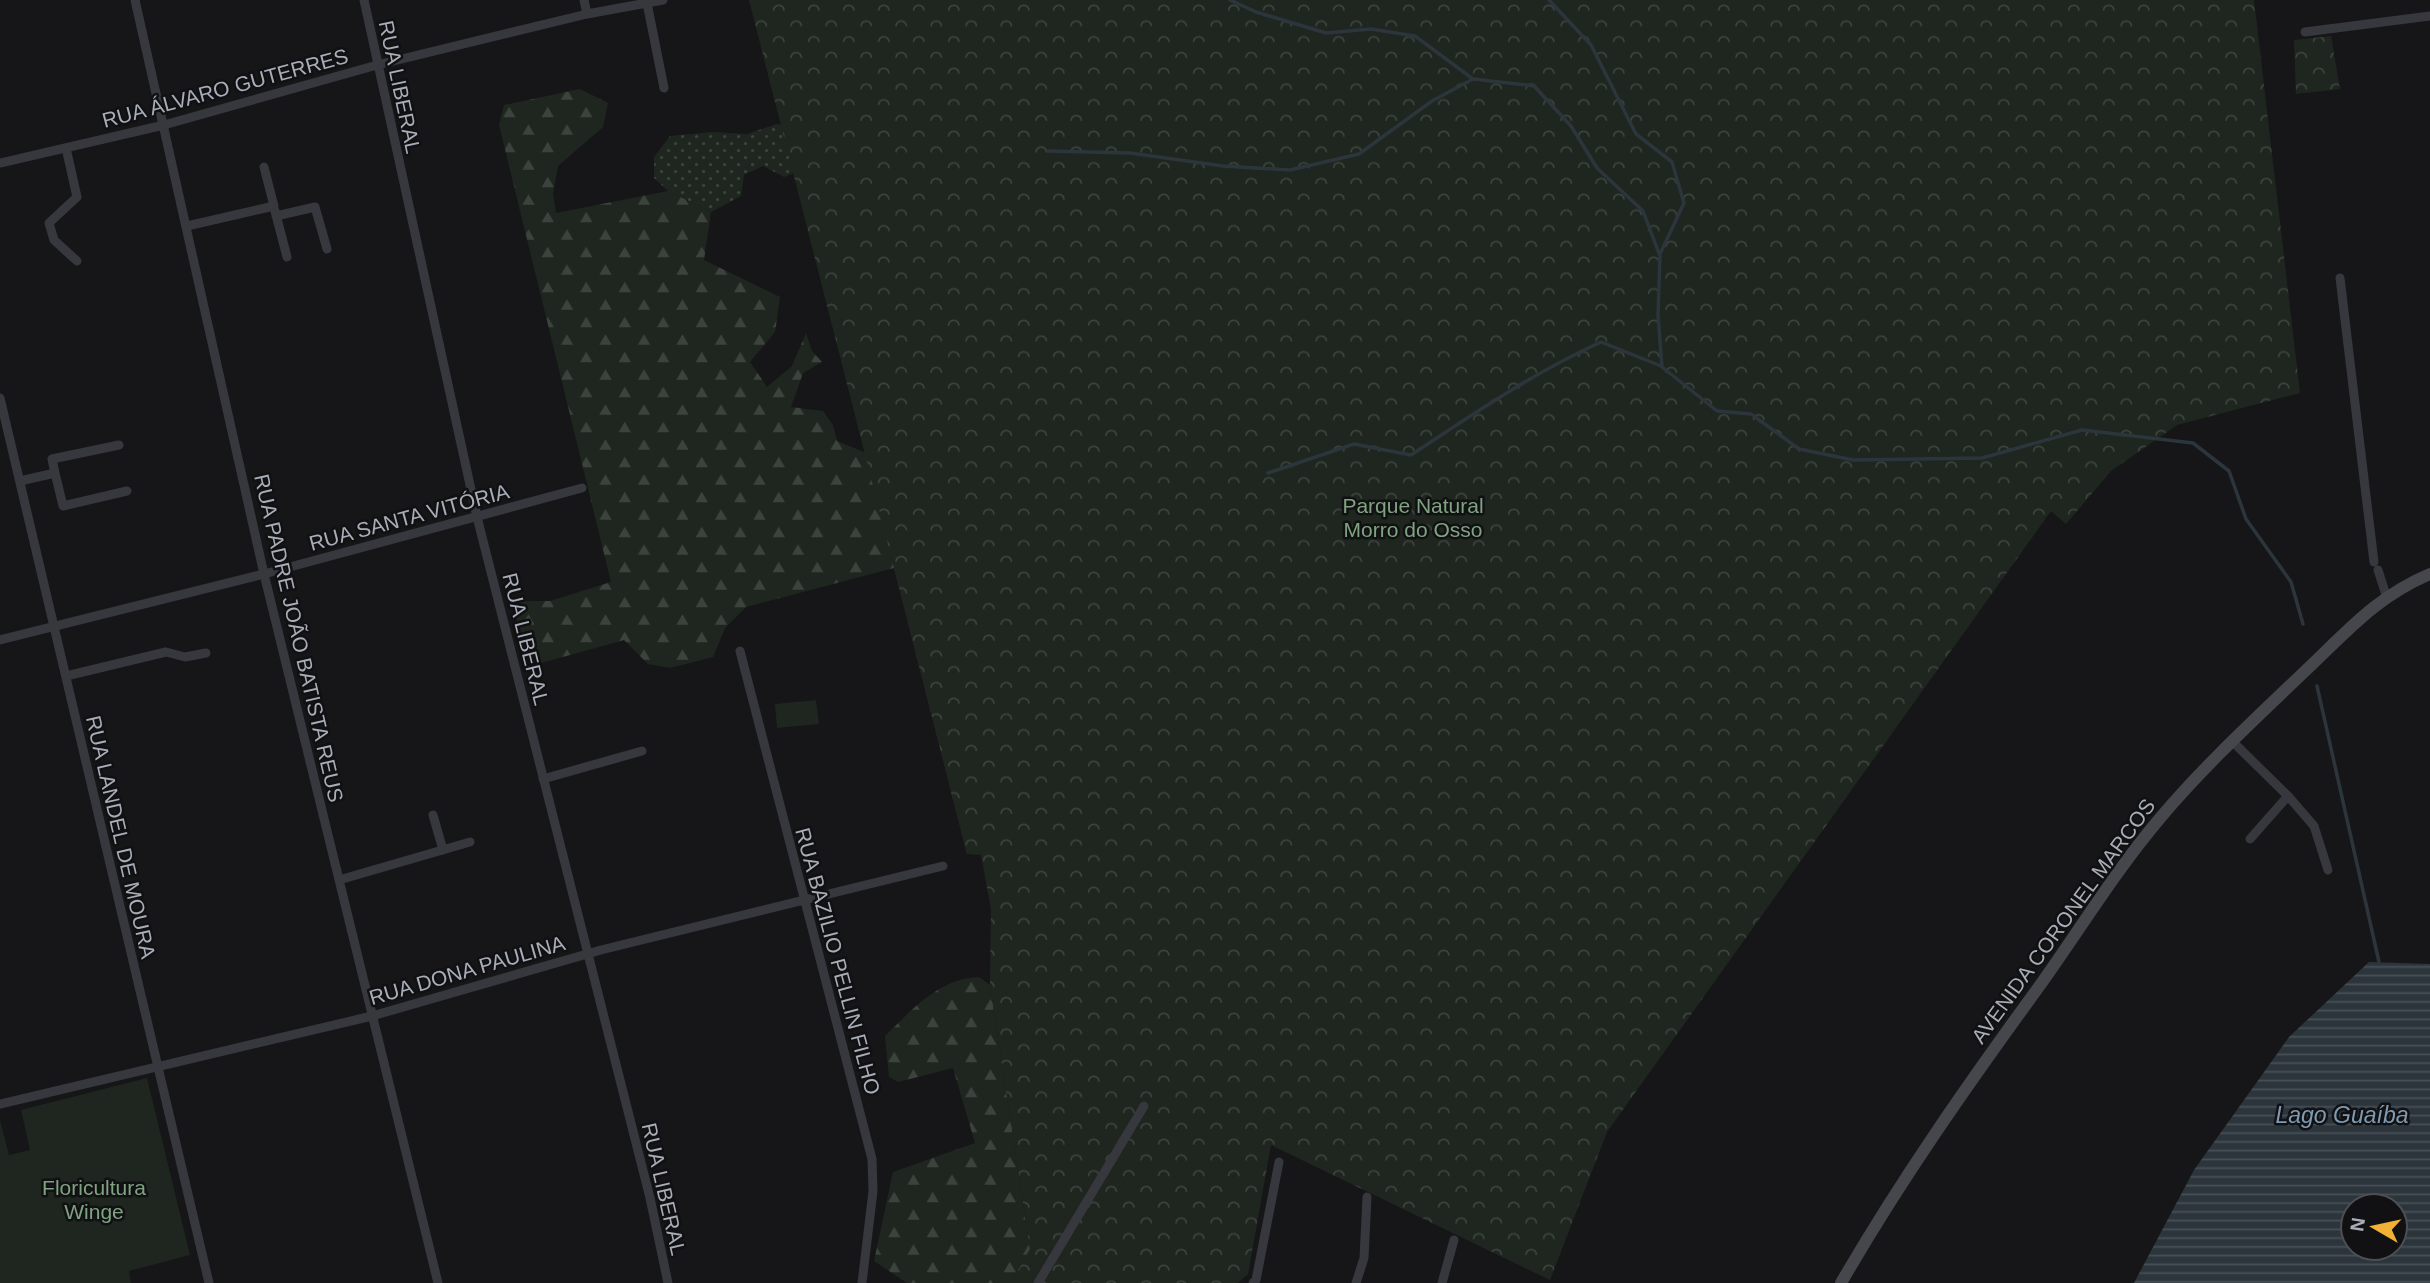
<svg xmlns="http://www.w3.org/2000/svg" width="2430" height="1283" font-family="Helvetica,sans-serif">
<defs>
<pattern id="grass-dots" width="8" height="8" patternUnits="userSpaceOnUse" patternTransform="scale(1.75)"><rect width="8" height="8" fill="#1e261f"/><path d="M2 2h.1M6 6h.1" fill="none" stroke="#3c433d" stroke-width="1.8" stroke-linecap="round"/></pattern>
<pattern id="forest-firs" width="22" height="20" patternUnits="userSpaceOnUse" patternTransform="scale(1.75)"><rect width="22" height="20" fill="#1e261f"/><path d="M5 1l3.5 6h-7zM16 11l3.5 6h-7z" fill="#3c433d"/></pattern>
<pattern id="park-crowns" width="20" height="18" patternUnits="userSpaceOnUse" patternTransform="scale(1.75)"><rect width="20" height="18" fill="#1e261f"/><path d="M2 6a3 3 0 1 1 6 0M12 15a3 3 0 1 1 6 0" fill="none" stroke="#3c433d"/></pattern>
<pattern id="water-rules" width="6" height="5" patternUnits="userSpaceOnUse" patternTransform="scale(1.75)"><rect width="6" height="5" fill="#2c353c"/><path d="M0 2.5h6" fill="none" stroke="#485056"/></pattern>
</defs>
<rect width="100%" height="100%" fill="#161618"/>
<path fill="url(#grass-dots)" d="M777,124L796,128L824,161L784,177L763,166L744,175L741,196L711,212L668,191L654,178V157L670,136L712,132L747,134Z"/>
<path fill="url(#forest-firs)" d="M580,89L608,103L603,127L558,166L553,194L556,213L668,191L711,212L704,260L780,297L775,332L750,362L767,387L792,366L806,333L812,351L822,362L803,373L791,407L823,411L833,425L837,441L864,452L919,460L967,854L894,568L746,607L725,628L713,657L670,668L648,664L624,640L530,666L514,610L519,601H550L611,582L499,125L504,105Z
M979,977L990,985L1030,1249L1011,1283H907L874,1261L893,1172L975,1143L953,1068L898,1082L889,1077L885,1036C913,1009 938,979 979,977Z"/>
<path fill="url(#park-crowns)" d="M749,0H2254L2300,393L2177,425L2111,471L2066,524L2051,511L1607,1132L1550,1280L1271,1145L1248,1274L1238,1283H1011L1030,1249L990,985L991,909L981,855L967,854Z
M2331,36L2340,89L2296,94L2294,40Z"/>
<path fill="#1e261f" d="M816,700L819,724L777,728L775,704Z
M147,1078L190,1255L129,1271L131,1283H0V1120L9,1155L30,1150L21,1110Z"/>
<path fill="url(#water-rules)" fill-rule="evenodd" d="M2369,962L2430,964V1283H2134L2194,1170L2289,1037ZM2353,1206H2395V1248H2353Z"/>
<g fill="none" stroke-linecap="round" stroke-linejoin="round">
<path stroke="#2c353c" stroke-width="3.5" d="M1230,0L1256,12L1326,33L1371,29L1415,36L1473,79
M1549,0L1591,45L1636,134L1672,162L1684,203L1660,254
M1048,151L1130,153L1223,166L1290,170L1359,154L1432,101L1473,79L1534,86L1571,126L1597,168L1643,211L1660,256L1658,315L1662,367L1717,411L1751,414L1799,449L1853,460L1982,458L2082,430L2193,443L2229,471L2246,519L2291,582L2303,624
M1268,473L1354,444L1411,455C1473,414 1533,373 1601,342L1661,366
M2317,686L2379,962"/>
<path stroke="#37383d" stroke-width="9" d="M135,0L264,574L438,1283
M364,0L477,517L650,1198L668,1283
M584,0L587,14
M647,3L664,88
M2305,32L2430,16
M66,148L77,197L49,223L54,240L77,261
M0,163L164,125L377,65L587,14L663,0
M275,211L287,257
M276,216L315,207L327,249
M187,226L274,206L264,167
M2340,278L2374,562
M0,398L209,1283
M55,473L63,506L127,491
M20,481L55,473L52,459L119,445
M2378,570L2386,595
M0,640L264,574L582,488
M740,651L872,1159L873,1191L862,1283
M66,676L166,652L185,657L206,653
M2233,742L2288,796L2314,826L2328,870
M543,779L642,751
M433,815L443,850
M2250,839L2288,796
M339,880L470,842
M0,1104L372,1016L601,950L943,866
M1038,1283L1144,1106
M1253,1283L1256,1280L1279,1162
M1356,1283L1364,1258L1367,1197
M1442,1283L1454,1240"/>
<path stroke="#45474d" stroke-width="12" d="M1841,1283C1900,1181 1968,1084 2038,988C2079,931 2115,871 2161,817C2204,766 2254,720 2302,674C2345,634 2375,597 2430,574"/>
</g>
<g text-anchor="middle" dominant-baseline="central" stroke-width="5" stroke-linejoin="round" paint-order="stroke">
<g font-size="21" fill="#a8adb8" stroke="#111113">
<text transform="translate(400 87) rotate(78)">RUA LIBERAL</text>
<text transform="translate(225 88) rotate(-15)">RUA ÁLVARO GUTERRES</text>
<text transform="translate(409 517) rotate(-15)">RUA SANTA VITÓRIA</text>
<text transform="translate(299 638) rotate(77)">RUA PADRE JOÃO BATISTA REUS</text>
<text transform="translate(526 639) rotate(76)">RUA LIBERAL</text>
<text transform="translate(121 837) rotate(77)">RUA LANDEL DE MOURA</text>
<text transform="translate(2063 921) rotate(-54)">AVENIDA CORONEL MARCOS</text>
<text transform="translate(838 961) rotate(75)">RUA BAZILIO PELLIN FILHO</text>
<text transform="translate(467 970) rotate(-16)">RUA DONA PAULINA</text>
<text transform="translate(664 1189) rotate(77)">RUA LIBERAL</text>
</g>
<g font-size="21" fill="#7fa381" stroke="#111113">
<text x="1413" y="505">Parque Natural<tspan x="1413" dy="24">Morro do Osso</tspan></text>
<text x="94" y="1187">Floricultura<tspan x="94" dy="24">Winge</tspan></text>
</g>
<g font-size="23" font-style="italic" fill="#7f9bb3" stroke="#111113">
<text x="2342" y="1115">Lago Guaíba</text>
</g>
</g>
<g transform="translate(2374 1227) rotate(279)"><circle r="33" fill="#111113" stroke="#4d4f55" stroke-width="2"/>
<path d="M0-5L12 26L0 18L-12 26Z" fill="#f2b134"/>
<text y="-10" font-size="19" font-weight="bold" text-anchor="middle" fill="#a8adb8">N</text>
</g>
</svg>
